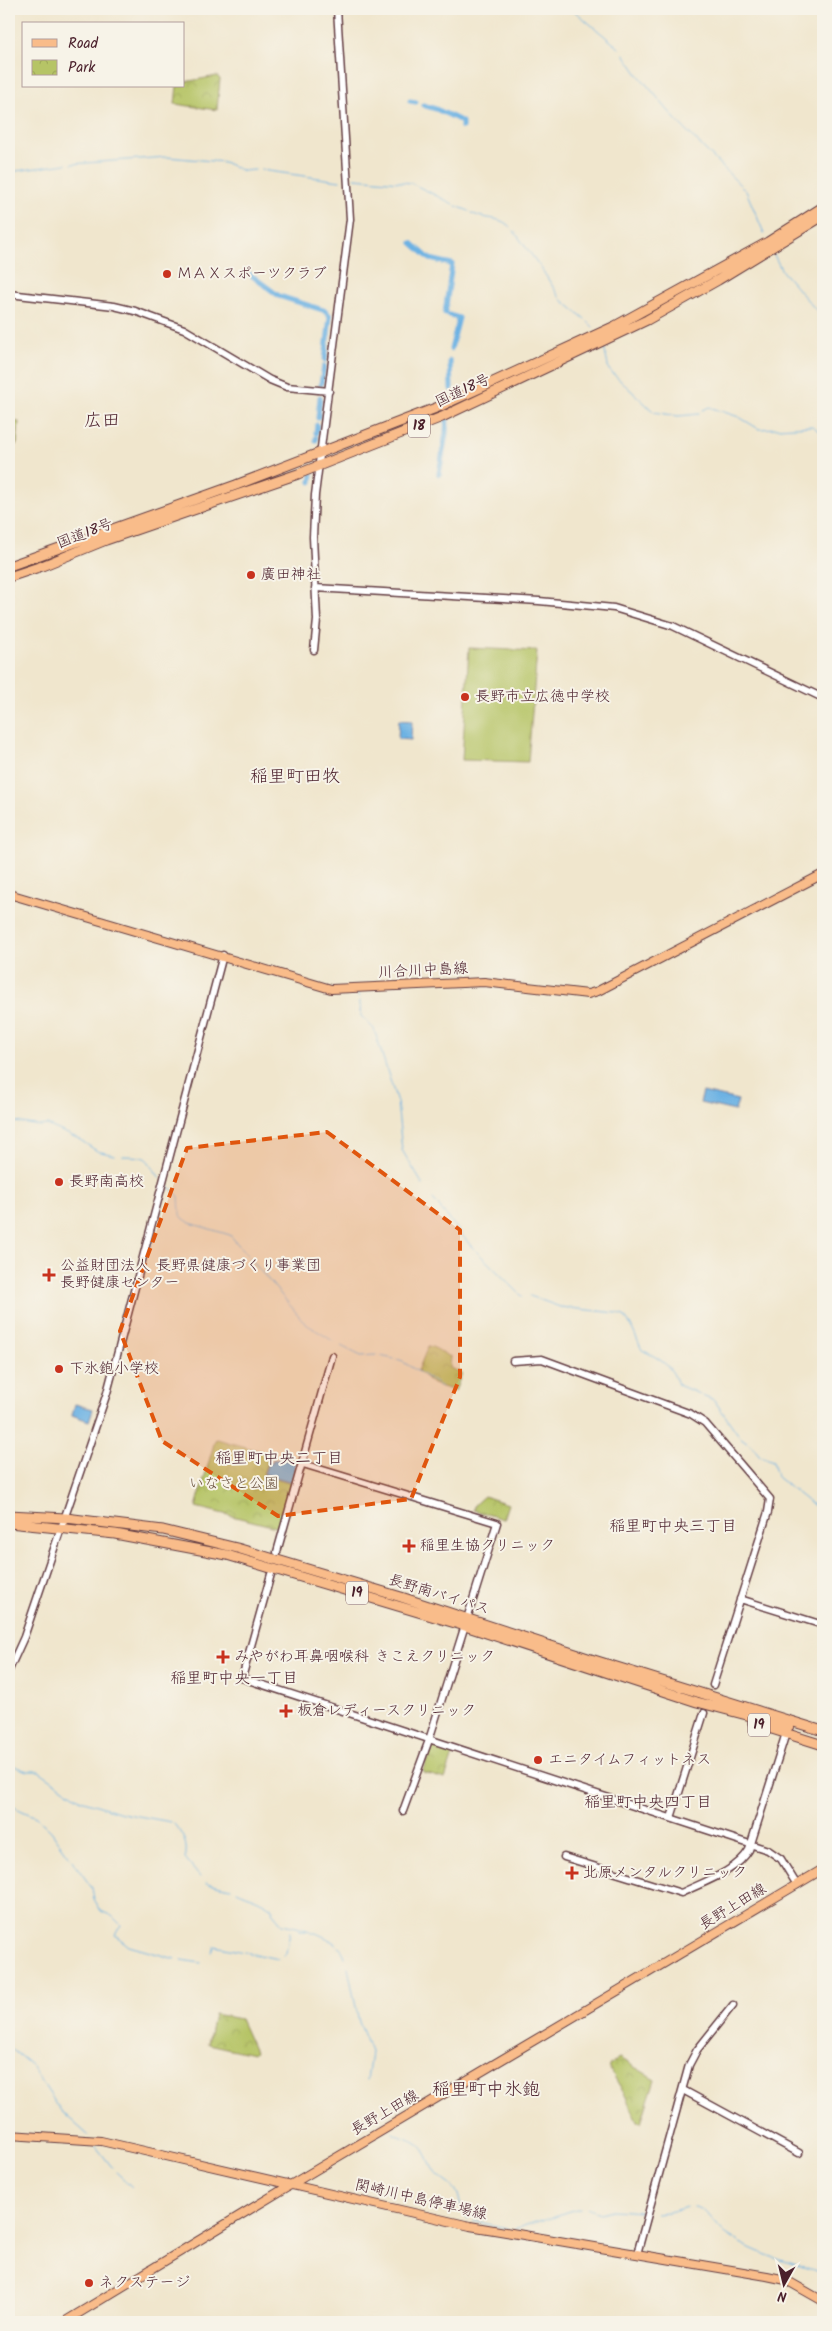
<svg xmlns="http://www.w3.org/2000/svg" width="832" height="2331" font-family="Kalam,'Klee One',sans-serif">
<defs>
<pattern id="park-crowns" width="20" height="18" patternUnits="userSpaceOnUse" patternTransform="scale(1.25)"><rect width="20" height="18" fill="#b6c466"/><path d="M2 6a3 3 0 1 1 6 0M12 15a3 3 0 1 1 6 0" fill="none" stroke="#9ea859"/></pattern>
</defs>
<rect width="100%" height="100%" fill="#f7f3e8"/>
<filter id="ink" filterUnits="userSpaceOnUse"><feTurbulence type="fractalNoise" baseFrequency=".02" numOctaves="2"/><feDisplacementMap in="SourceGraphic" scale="10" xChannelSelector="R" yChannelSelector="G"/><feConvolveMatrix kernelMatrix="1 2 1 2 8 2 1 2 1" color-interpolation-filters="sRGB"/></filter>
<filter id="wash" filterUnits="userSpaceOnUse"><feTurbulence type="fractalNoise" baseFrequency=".0096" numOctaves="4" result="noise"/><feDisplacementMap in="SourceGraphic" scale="20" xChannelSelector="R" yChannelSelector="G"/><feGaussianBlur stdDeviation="1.12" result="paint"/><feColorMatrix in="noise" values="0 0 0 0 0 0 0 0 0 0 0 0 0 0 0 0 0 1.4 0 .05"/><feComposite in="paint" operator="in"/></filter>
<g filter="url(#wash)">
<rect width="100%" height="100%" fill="#f0e6cd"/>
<path fill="#b6c466" stroke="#807248" d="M469,648L537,651L528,762L462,760Z"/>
<path fill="url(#park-crowns)" stroke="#807248" d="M217,76L220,79L217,110L175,104L177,86H184V82Z
M9,420L19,422L17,444L9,448Z
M428,1346C436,1347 443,1354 451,1357L450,1368L462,1373L455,1391L433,1384L418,1371Z
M217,1439L270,1454L263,1474L292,1483L280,1528L196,1507L215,1440Z
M484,1496L508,1504L503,1519L473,1510L474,1505Z
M436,1746L454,1752L445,1779L424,1773L423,1770L431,1749Z
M214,2014L240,2019L255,2052L253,2054L208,2044Z
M619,2058L655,2079L641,2123L637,2121L625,2095L608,2066Z"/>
<path fill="#6db2e3" stroke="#5c6887" d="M399,720L412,721L411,740L398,739Z
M703,1092L738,1100L735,1111L700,1103Z
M75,1404L93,1409L89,1421L72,1415Z
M278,1458L296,1463L292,1482L264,1474L268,1462L272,1463L273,1459L277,1460Z"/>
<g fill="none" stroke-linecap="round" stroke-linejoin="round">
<path stroke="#6db2e3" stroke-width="1" d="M572,9L619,48
M624,54L637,73L676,120L746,191L764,233
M72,164L167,157L224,162L243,171L255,170
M261,170L340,181
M9,172L66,164
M355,178L411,183L453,204
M456,206L469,211
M472,213C485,221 500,215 511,228
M514,231L541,268L560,298
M774,255L782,271L823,318
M562,300L585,319
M588,322L593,327
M604,347L609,370L654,412L678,416L699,414
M703,410L709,407L739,417L759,429L812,426L823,434
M359,992L361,1016L374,1029L397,1102L402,1150L423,1185
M9,1121L40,1126L47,1125L77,1138L97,1151L114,1155
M123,1156C151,1157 143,1155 160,1178
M167,1185L179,1196L180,1214L183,1218L190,1223L230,1235L306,1324L333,1341
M433,1199L471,1246L522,1296
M530,1296L560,1307L617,1313L624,1316L630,1324L642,1350C660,1359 672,1365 678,1385L714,1400L740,1437L752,1446L760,1456L773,1461L777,1477L811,1504L823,1509
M341,1346L361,1356L376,1355
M380,1356L394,1359
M397,1360L403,1362L442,1387
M9,1764L27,1771H39L81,1800L122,1813L171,1822
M9,1805L36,1817L51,1831L92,1888L94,1899L101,1911L112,1916L121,1925L115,1935L129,1946L175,1959
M174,1824C183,1835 189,1845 185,1859L200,1877
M206,1883L231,1888
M237,1891C250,1897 262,1900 273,1909L272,1912L282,1924C300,1927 340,1937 345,1957
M299,1931H306
M212,1952L215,1946L278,1959
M283,1955L286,1953L290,1932
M181,1960L201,1963
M348,1968L359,2022L371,2052L367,2080
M9,2047L31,2065
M32,2067L61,2111L88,2135
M393,2133C401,2139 410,2138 418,2144C427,2151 428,2160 434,2170C438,2177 448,2182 454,2188C462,2197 457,2207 468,2219
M94,2144L112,2167
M116,2172L132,2187
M694,2207C708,2208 717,2229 729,2236C756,2255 792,2263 823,2273
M586,2208L600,2213L612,2210L643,2212
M656,2213L669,2212L687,2207
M473,2221L507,2228
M514,2229L580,2208"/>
<path stroke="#6db2e3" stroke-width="5" d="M410,101L416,102
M423,105L436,109
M438,110L455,118
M457,119L462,122V127
M412,243L430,259L452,264L445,313
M247,272L279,296L326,311L330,316L325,360
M449,315L459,318L451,349
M450,361L451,389
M321,384L324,366
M318,418L320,397
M446,431L447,420
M316,433L317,425
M316,440V438
M439,474L446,433
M311,482L312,475"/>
</g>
</g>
<g filter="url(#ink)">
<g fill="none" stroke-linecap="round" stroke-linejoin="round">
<g stroke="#633d43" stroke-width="9">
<path id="minor" d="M9,294L114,306L135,311L184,329L270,380L287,387L329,391
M315,588L539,601L614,608L673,626L823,698
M314,650L317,620L313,537L315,495L350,219L337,9
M513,1361L542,1359L691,1414L705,1423L770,1499L768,1512L713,1685
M303,1464L497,1523L429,1740L403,1811
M277,1552L332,1356
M271,1574L242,1678L768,1850L781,1859L797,1885
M740,1599L823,1625
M9,1670L24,1637L107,1393L223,955
M671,1818L704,1713
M564,1857L681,1893C703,1882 736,1872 749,1850L786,1733
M683,2090L799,2153
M637,2254L689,2065L697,2050L733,2005"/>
</g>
<g stroke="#633d43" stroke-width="10">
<path id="major" d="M9,894L331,989L484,982L588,994L598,991L823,874
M9,2135L101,2141L470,2226L767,2276L786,2280L823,2301
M64,2322L292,2184L823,1869"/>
</g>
<g stroke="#633d43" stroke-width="11">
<path id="highway" d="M9,566L236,485L441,406L615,326L768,242L823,207
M9,577L42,566L106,540L298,474L442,417L647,320L718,280L823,216
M9,1515L66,1518L163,1530L237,1548L401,1597L594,1660L823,1731
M9,1523L115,1534L227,1555L465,1626L697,1702L789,1726
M753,1723L823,1745"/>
</g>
<use href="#minor" stroke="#fff" stroke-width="6"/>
<use href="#major" stroke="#f9bc8a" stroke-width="8"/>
<use href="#highway" stroke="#f9bc8a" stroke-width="9"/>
</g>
</g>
<path fill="#e0560e" fill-opacity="0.2" stroke="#e0560e" stroke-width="4" stroke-dasharray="10 6" stroke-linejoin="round" d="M327,1132L460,1230V1377L411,1499L278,1516L162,1441L120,1331L187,1148Z"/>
<g fill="#c8321e" stroke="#f7f3e8" stroke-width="2">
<circle cx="167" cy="274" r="5"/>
<circle cx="251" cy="575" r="5"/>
<circle cx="465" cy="697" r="5"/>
<circle cx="59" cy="1182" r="5"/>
<path d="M46.5 1267.5h5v5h5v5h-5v5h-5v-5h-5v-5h5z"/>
<circle cx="59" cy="1369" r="5"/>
<path d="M406.5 1538.5h5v5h5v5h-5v5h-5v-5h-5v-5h5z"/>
<path d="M220.5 1649.5h5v5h5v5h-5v5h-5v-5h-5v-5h5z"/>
<path d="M283.5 1703.5h5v5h5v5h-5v5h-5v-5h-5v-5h5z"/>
<circle cx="538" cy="1760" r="5"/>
<path d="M569.5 1865.5h5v5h5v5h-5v5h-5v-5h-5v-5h5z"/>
<circle cx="89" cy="2283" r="5"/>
</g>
<g text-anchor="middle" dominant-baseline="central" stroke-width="4" stroke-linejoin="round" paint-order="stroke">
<g fill="#f7f3e8" stroke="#7e5f64" stroke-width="1">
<rect x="408" y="414.5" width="22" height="23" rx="4"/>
<rect x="346" y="1581.5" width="22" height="23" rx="4"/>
<rect x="748" y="1713.5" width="22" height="23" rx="4"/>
</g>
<g font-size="14" font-weight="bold" fill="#4a1f2b">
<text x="419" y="426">18</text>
<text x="357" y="1593">19</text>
<text x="759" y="1725">19</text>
</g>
<g font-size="15" fill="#4a1f2b" stroke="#f7f3e8" text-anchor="start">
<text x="177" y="274">ＭＡＸスポーツクラブ</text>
<text x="261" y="575">廣田神社</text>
<text x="475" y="697">長野市立広徳中学校</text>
<text x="69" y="1182">長野南高校</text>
<text x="60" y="1266">公益財団法人 長野県健康づくり事業団<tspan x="60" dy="17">長野健康センター</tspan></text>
<text x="69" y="1369">下氷鉋小学校</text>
<text x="420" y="1546">稲里生協クリニック</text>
<text x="234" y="1657">みやがわ耳鼻咽喉科 きこえクリニック</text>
<text x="297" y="1711">板倉レディースクリニック</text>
<text x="548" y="1760">エニタイムフィットネス</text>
<text x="583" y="1873">北原メンタルクリニック</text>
<text x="99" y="2283">ネクステージ</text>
</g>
<g font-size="15" fill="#4a1f2b" stroke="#f7f3e8">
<text transform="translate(463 391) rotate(-25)">国道18号</text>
<text transform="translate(85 534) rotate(-21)">国道18号</text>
<text transform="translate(423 971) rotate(-3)">川合川中島線</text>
<text transform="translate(439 1595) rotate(17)">長野南バイパス</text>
<text transform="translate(733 1907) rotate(-31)">長野上田線</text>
<text transform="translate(385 2113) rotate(-30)">長野上田線</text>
<text transform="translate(421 2200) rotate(13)">関崎川中島停車場線</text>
</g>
<g font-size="15" fill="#6a513d" stroke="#f7f3e8">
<text x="234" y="1484">いなさと公園</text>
</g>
<g font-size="16" fill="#4a1f2b" stroke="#f7f3e8">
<text x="279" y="1458">稲里町中央二丁目</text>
<text x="673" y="1526">稲里町中央三丁目</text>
<text x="234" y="1678">稲里町中央一丁目</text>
<text x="648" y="1802">稲里町中央四丁目</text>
</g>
<g font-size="18" fill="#4a1f2b" stroke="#f7f3e8">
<text x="102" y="421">広田</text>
<text x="295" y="777">稲里町田牧</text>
<text x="486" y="2090">稲里町中氷鉋</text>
</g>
</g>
<rect width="832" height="2331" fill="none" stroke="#f7f3e8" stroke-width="30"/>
<rect x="22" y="22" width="162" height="65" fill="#f7f3e8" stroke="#b29e9c"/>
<rect x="32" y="39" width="25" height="8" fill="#f9bc8a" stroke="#b29e9c"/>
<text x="68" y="48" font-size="15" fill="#4a1f2b">Road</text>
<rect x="32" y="60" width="25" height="15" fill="url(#park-crowns)" stroke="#b29e9c"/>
<text x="68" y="72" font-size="15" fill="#4a1f2b">Park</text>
<g transform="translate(784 2284) rotate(188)" stroke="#f7f3e8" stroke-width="4" paint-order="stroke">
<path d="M0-4L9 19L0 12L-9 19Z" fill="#4a1f2b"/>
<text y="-8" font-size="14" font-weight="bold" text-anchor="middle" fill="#4a1f2b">N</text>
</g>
</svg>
